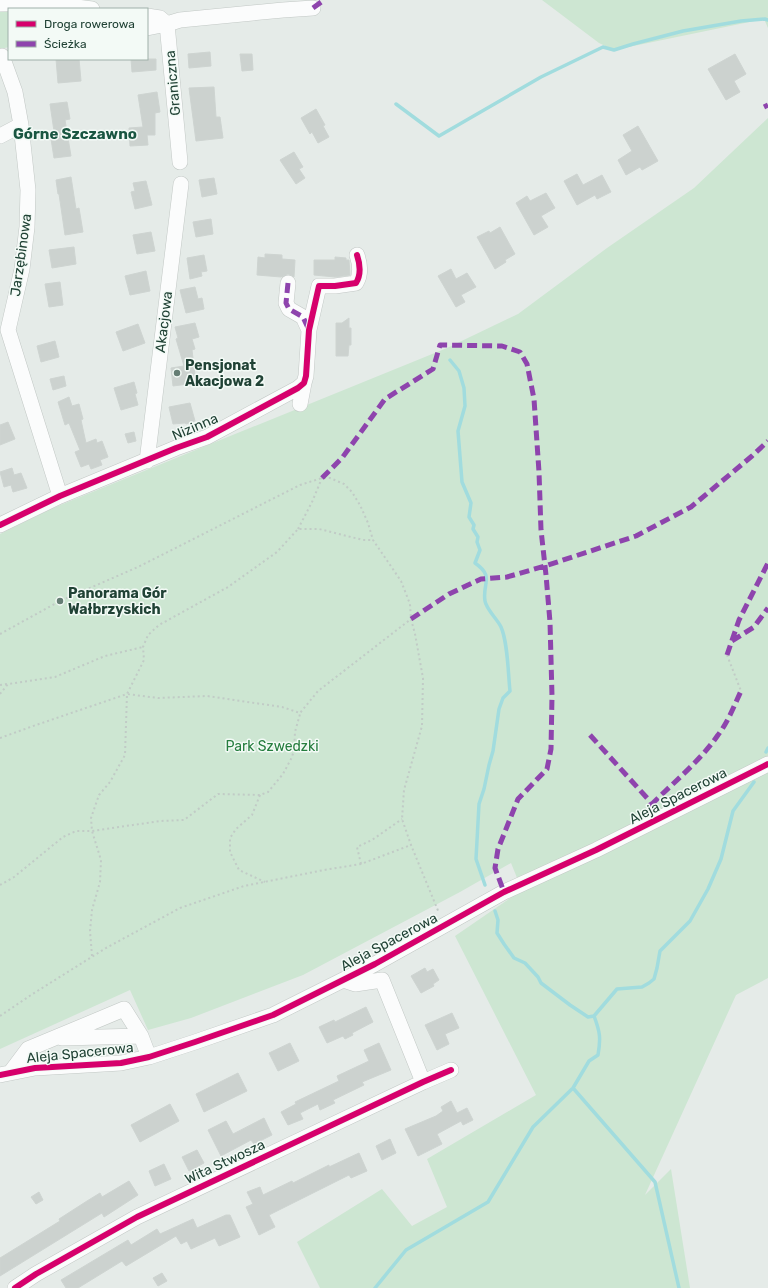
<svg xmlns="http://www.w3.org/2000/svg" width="768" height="1288" font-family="Rubik,sans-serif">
<rect width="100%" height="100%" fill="#e5ebe8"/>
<path fill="#cde6d2" d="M542,0H768V28L764,19L614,50L599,43Z
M9,10V47L0,49V11Z
M768,118V978L736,995L645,1195L671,1169L690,1288H320L297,1242L382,1189L412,1226L447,1207L427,1159L536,1095L455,936L522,890L511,863L460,892L303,975L191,1018L148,1030L130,990L0,1049V534L53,508L447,348L518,314L607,248L694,188Z"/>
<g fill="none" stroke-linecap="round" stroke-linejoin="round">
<path stroke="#a1dcde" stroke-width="3.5" d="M396,104L439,136L541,77L603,47L614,50L633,44L683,31L741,21L765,19L768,20
M450,360L459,371L464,388L465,406L458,431L462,482L471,503L469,517L474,525L473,529L478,537L477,542L480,550L475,563C495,577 482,583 485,601C486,609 498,620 501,627C508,643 508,673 510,691L503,698L499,709L493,751L489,765L484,789L479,804L476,859L485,885
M766,752L768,748
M495,911L498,920L497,933L504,944L514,958L525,963L538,977L541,983L570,1005L588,1017L594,1016
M573,1088L655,1182L679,1288
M375,1288L406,1250L488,1202L533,1127L573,1088L589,1061L598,1055C601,1038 600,1032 594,1016L617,989L642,987L649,983L654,979L657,968L660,951L690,921L708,889L721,859L733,811L754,782"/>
</g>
<path fill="#ccd2cf" stroke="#ced4d1" d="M210,52L211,66L189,68L188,54Z
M240,54H252L253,70L242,71Z
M735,54L746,74L734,81L740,92L726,100L708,69Z
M56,59H79L81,81L58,83Z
M131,59H156V70L132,72Z
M214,87L216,117H220L223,138L196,141L189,88Z
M157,92L160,112L155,113V135H147L148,145L130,146L129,128L143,127L138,95Z
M67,102L70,119L65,120L71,156L54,158L51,139L55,138L50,104Z
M316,109L325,125L323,126L329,137L318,143L312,132L310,134L301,118Z
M638,126L658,161L642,170L640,167L626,175L618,160L632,151L623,135Z
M294,152L303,167L299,169L305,178L296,184L280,160Z
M577,174L583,185L602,175L611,192L597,199L595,195L577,205L564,181Z
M71,177L76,209L79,208L83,232L65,235L59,194H58L56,180Z
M214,178L217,194L202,197L199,180Z
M146,181L152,205L135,209L131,192L135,191L133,183Z
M546,193L555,208L541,216L548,227L534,235L516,203L527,196L530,201Z
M211,219L213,234L196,237L193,222Z
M500,227L515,254L505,260L506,262L495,269L477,237L489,231L490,233Z
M151,232L155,251L137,254L133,235Z
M74,247L76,264L52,268L49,250Z
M265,254L282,255V259L295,260L294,277L288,274L281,277L257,275L258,257L265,258Z
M204,255L207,271L201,272L202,276L190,279L187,258Z
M335,257L346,258V260H349L350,275L335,277L314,275V260H335Z
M451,269L456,279L467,273L476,287L461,295L465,302L456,307L438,276Z
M146,271L150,291L130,295L125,276Z
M60,282L63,305L49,307L45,284Z
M195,287L198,299L202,298L204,309L186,313L180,290Z
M349,318V328H351V345H349L348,356H336V323H342Z
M195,323L199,337L192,339L195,349L192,350L196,383L173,386L171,368L184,366L176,339L178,338L175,327Z
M138,324L145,343L123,351L116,332Z
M55,341L59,357L41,362L37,346Z
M64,376L66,386L53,390L50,379Z
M134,382L137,393L135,394L138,405L121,410L114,388Z
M69,397L72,406L79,404L83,419L81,420L86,443L96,439L97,443L102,441L108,457L100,460L102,465L91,469L89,464L81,467L75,452L80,450L69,423L65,425L58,402Z
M190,403L195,421L186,424L185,423L173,424L169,407Z
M8,422L15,439L0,445V425Z
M134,432L136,441L128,443L125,434Z
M12,468L14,475L21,473L27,488L13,492L11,485L4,487L0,472Z
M425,968L427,972L433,969L439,980L433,984L434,986L421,993L411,976Z
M366,1007L373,1022L352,1033L353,1035L345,1039L343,1036L327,1043L319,1027L334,1020L335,1022Z
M452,1013L459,1028L445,1034L449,1044L437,1050L425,1025Z
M290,1043L299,1061L278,1071L269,1053Z
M379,1043L391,1070L362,1082L364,1085L333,1100L335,1103L320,1110L318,1104L300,1113L303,1119L288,1125L281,1112L296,1104L295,1102L339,1081L337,1076L369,1061L364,1050Z
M238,1073L247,1091L204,1112L196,1094Z
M451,1101L457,1113L467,1108L473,1120L463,1125L461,1121L437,1134L442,1144L418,1156L405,1129L436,1116L443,1111L441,1107Z
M170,1104L179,1121L140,1142L131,1125Z
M264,1118L272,1135L254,1144L251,1140L221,1156L208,1130L226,1121L233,1134Z
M390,1139L396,1153L382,1160L376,1146Z
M197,1150L204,1163L189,1171L182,1157Z
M359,1153L367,1171L351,1178L349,1175L269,1215L275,1227L259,1235L246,1207L253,1204L247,1192L260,1187L263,1195L292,1181L293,1183L329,1165V1167Z
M164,1164L171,1179L155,1186L149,1171Z
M129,1181L138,1195L104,1217L102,1213L0,1276V1258L60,1221L59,1219L87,1201L100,1193L102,1197Z
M39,1192L43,1200L36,1204L31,1197Z
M226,1215H230L240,1237L219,1246L215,1238L191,1249L187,1241L181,1244L176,1236L126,1266L122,1261L78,1288H66L61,1280L128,1240L131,1245L157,1229L160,1234L193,1219L197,1228Z
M162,1273L167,1281L158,1286L153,1278Z"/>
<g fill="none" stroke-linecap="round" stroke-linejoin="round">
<g stroke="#c2c8c5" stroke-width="16">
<path id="minor" d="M0,4L47,3L92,9
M147,16L160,18L167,24L180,20L283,10L313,8
M147,28L167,24L180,162
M2,56L15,92L21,125L28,190L27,227L22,269L8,330L60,496
M0,136L21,125
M288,283L286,303L289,309L303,317L309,330
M300,404L304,383
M147,461L181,184
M0,525L60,496L176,448L207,437L298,388L304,383L306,376L309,330L319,286H335L356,283C361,275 360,264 357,255
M343,980L355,984L382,980L423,1082
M62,1038L141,1036
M10,1073L28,1049L124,1009L141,1036L149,1057
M0,1075L35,1068L121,1063L149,1057L195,1042L273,1015L375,964L504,892L596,850L768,764
M15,1288L36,1274L137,1217L423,1082L451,1070"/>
</g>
<path stroke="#c1cbc6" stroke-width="2" stroke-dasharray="2 3" stroke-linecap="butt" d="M298,529L312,502L322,478
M0,634L60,601L138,567L300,485L322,478H330L344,484L352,492L360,505L368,523L373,540L401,581L410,604L411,619L415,634L423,678L422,726L404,790L402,819L411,845L439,913
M727,655L741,691
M0,685L7,684
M0,694L8,684L55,677L105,656L143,647
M0,738L36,725L127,694L144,660L143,647L148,635L159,625L228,587L277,552L298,529H319L363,540H373
M260,795L252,815L236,829L230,838V852L239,870L265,882
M361,864L357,847L372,840L402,819
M0,885L14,877L63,837L76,831H92L160,821L184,820L218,794L260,795L268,792L283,774L291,759L294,751L295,732L300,714
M92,956L90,931L92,910L100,882L101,860L92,831L91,818L99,795L110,782L125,755L127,694L158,698L207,696L282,707L300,713L318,691L411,619
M0,1016L31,995L106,948L180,908L244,886L324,870L361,864L411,845"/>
<use href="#minor" stroke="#fbfcfc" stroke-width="15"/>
<path stroke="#8e44ad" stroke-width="5" stroke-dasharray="10 5" stroke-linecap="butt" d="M313,8L324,0
M764,107L768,105
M288,283L286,303L289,309L303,317L309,330
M322,478L342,458L385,399L433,369L440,345L502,346L520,352L527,364L534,399L539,472L541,530L546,575L550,622L552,696L551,749L547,769L518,799L498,849L495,868L504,892
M411,619L449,594L481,579L507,577L545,566L636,536L691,507L752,456L768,441
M732,641L754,627L768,608
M727,655L739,620L768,563
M590,735L648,799L654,809
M651,805C674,782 700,761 718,735C728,722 734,706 741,691"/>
<g stroke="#f3faf6" stroke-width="8">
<path id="cycleway" d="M0,525L60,496L176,448L207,437L298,388L304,383L306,376L309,330L319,286H335L356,283C361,275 360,264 357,255
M0,1075L35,1068L121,1063L149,1057L195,1042L273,1015L375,964L504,892L596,850L768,764
M15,1288L36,1274L137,1217L423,1082L451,1070"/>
</g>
<use href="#cycleway" stroke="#d6006c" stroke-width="6"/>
</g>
<g fill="#657d74" stroke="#f3faf6" stroke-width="1.5">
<circle cx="177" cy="373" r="4"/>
<circle cx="60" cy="601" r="4"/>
</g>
<g text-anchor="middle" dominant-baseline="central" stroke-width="3" stroke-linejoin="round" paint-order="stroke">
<g font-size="14" fill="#204235" stroke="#f3faf6">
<text transform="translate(173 83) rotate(-95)">Graniczna</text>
<text transform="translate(21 255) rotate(-82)">Jarzębinowa</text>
<text transform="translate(164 322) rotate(-83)">Akacjowa</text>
<text transform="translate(195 427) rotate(-23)">Nizinna</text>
<text transform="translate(678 796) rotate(-27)">Aleja Spacerowa</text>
<text transform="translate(389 942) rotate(-28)">Aleja Spacerowa</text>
<text transform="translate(80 1053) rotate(-6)">Aleja Spacerowa</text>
<text transform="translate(225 1162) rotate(-25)">Wita Stwosza</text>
</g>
<g font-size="14" font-weight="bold" fill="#204235" stroke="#f3faf6" text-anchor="start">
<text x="185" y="365">Pensjonat<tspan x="185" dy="16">Akacjowa 2</tspan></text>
<text x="68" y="593">Panorama Gór<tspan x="68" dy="16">Wałbrzyskich</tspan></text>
</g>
<g font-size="14" fill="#257d3e" stroke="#f3faf6">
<text x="272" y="746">Park Szwedzki</text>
</g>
<g font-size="15" font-weight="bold" fill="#195641" stroke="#f3faf6">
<text x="75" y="134">Górne Szczawno</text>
</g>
</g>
<rect x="8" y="8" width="140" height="52" fill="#f3faf6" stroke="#9fb0a9"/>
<rect x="16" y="21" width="20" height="6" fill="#d6006c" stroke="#9fb0a9"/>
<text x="44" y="28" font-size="12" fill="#204235">Droga rowerowa</text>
<rect x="16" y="41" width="20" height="6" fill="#8e44ad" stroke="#9fb0a9"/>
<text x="44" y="48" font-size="12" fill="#204235">Ścieżka</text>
</svg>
